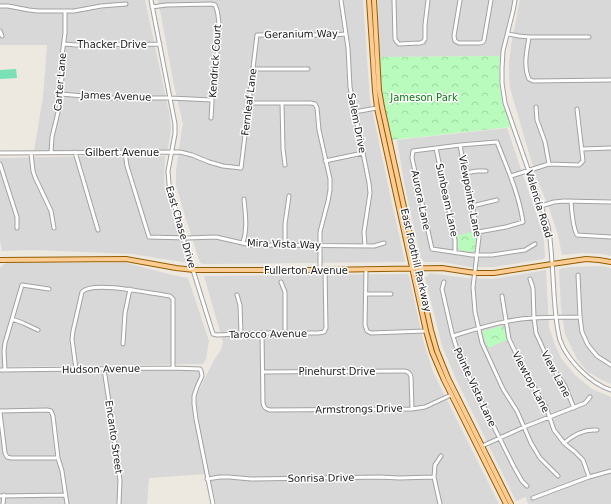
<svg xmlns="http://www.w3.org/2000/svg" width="611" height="504" font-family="'DejaVu Sans',sans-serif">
<defs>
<pattern id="park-crowns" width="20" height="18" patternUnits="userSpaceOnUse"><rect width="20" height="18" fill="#b9fbbc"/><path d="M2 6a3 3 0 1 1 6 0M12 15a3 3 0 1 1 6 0" fill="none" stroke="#9ed7a1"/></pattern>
</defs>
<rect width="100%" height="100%" fill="#ede8e0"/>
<path fill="#d9d8d8" d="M0,0H145L169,112L171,127L168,148L166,150L34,151L43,97L47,45H0Z
M158,0H363L370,100L389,190L405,261L404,262L203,264L200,263L185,216L176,185V171L182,128L183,124L174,85Z
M378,0H512L513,4L500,56L379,57Z
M520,0H611V256L603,254L582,253L562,255L558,235L549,208L535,174L510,88L509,78V62L511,45Z
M507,128L541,228L544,241L545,257L544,259L494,267H470L442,262H425L421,259L404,182L397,140Z
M101,156H165L164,182L166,193L188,263L132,254L33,250L2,251L0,240V158Z
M7,263H126L173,275L188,278L209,341L206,359L203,364L0,367V268L4,264Z
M601,266L611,268V384L600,379L587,371L577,359L565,334L561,308L559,269L569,267Z
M546,270L549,327L555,345L561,358L575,375L592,389L611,397V504H529L527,502L526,497L516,501L456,379L442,346L425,278L430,273L466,278L493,279Z
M407,274L409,276L423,340L433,372L499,504H216L205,455L196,406L197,394L214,360L221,350L223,342L204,276Z
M198,370L200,371V376L192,401L205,474L149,478L147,504H0V372Z"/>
<path fill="url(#park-crowns)" d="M500,56C497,84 502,102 511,127L392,140L383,99L379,57Z
M475,231L476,237L475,250L471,252L459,250L458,248L457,236Z
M501,326L504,327V328L507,340L488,348L483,333V331Z"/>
<path fill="#7ae0b5" d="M16,69L17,78L0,79V70Z"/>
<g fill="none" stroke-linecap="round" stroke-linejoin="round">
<g stroke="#a2a2a2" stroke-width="5">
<path id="minor" d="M151,0L175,124V134L168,171L169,184L183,238L213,334L217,335L262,333H318L324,332L326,328L325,270
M341,0L348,48L350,87L369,183L370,193L364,232L365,246
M394,0L395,39L397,42L399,44L420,43L423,42L425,39V25L428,0
M460,0L454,36L455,41L459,43H480L483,42L484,40L491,0
M515,0L513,11L503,51L502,68V83L505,103L548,226L550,239C552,258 553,276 554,294C555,309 556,325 560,340C567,360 591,384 611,390
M0,6H8L29,10L38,11H74L101,6L126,4
M152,7L166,5L211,4L215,5C224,23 215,64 213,83C212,95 212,107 211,118
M0,31L2,36
M508,34L519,36L529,37H589
M529,37C527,50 523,66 529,79L533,81L611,80
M64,44L76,45L160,44
M253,69H308
M61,94L106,98H170L212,100
M249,103H311L315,104L317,108L319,130L330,179V190L328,201L320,232V270
M282,103L283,149L285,165
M536,107L537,120L545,142L549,164
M354,112L377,108
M460,145L465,173L479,237L473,287L475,312L482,343L503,389L517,411L531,443L540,458L558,476
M436,148L455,240V252
M582,149L611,148
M75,152L98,230
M125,152L127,166L149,237L187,238L216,237L251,245H261L374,246L384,243
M0,153L180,152L192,155L209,162L223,166L241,168L257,35H334L346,34
M31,153L33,171L35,177L51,211L54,228
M51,153L52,137L59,108L62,77V56L65,33V11
M325,161L363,153
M0,164L17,217V228
M465,173L477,171H486
M511,176L549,164L579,165L583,161L577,109
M571,201C572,212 572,225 577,235L611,237
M472,206L497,200
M541,206L554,202L564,201L611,202
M478,232L506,227L523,222C519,194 507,168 497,142L460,145L413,151L412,158L432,249L472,255H492L525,250L535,244
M243,242C248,228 245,213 244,199
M285,245V224L289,196
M366,269L365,325L367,331L371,333L426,331
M578,275L580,317L582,332L588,345L597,356L611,365
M530,279L533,288L534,318L536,333L550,364L565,386L574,408
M281,282L285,292V333
M444,282L442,289L452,333L460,359L514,467L522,481L527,486
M366,294H391
M237,295L240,305L241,334
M502,296L509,339L524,370L546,407L554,430L564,443L575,452L583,460L589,477
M12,319L23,323L38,330
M262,333L263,403C264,408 266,409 270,410L412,409L425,407L451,395
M453,336C475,329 498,322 521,319C540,317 560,317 580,317
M123,344L125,313L130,289
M76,369L72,339L73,331L82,292C92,280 154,294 170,296L173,299V368
M104,369L111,415L120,480L119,504
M0,370L173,368L200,369L201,371L202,376L197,387L194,396V404L196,419L213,504
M5,370L4,351L5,343L22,285L49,289
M263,372L404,371C408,371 410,373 411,377L412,409
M0,411L47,410L51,411L53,416L58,458L62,471L67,504
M0,413L5,453L7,457L11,458H58
M564,443C573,435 584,429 597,430
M482,446L524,427L585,403L590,397
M207,479L220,477H229L251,479L380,477L399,478L434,477
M0,496L65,495
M533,498L589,477L611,471
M3,504L4,495
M440,504L434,477L435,465L441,456"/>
</g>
<g stroke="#925d00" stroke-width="6">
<path id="major" d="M369,0L375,91L377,108L426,331L432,352L444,380L506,504
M374,0L379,90L382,107L431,330L437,351L448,378L511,504
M0,260L126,259L176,268L194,270H320L442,268L475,273H494L552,264L586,259L599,260L611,262"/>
</g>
<use href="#minor" stroke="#fff" stroke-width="3"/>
<use href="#major" stroke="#ffcd93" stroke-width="4"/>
</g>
<g text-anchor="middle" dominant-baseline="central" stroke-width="3" stroke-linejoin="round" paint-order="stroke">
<g font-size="10" fill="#1b1b1b" stroke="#fff">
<text transform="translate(301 34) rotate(-1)">Geranium Way</text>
<text x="112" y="44">Thacker Drive</text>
<text transform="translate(215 61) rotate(-86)">Kendrick Court</text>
<text transform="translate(60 82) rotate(-85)">Carter Lane</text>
<text transform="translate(116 96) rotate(2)">James Avenue</text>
<text transform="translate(249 102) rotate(-83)">Fernleaf Lane</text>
<text transform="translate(357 123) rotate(79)">Salem Drive</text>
<text x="122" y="152">Gilbert Avenue</text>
<text transform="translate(470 196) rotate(79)">Viewpointe Lane</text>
<text transform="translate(421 200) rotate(78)">Aurora Lane</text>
<text transform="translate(447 200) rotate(78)">Sunbeam Lane</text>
<text transform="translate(539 204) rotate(73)">Valencia Road</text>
<text transform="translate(181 227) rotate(74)">East Chase Drive</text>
<text transform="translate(284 244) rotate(2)">Mira Vista Way</text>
<text transform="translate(416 260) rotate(77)">East Foothill Parkway</text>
<text x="306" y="270">Fullerton Avenue</text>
<text transform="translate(268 334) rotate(-1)">Tarocco Avenue</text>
<text transform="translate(101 369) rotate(-1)">Hudson Avenue</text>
<text x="337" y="371">Pinehurst Drive</text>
<text transform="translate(556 374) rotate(62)">View Lane</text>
<text transform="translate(531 382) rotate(62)">Viewtop Lane</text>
<text transform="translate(475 387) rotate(65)">Pointe Vista Lane</text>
<text transform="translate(359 409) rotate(-1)">Armstrongs Drive</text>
<text transform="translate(114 437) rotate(82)">Encanto Street</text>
<text transform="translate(321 478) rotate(-1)">Sonrisa Drive</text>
</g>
<g font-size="10" fill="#077b0d" stroke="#fff">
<text x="424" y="97">Jameson Park</text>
</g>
</g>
</svg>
